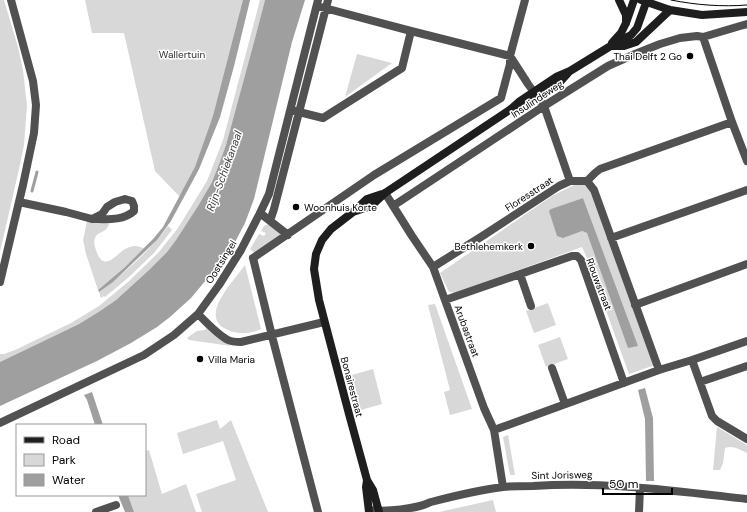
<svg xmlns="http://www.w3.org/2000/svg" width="747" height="512" font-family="'DM Sans',sans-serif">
<rect width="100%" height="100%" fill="#fff"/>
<path fill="#d8d8d8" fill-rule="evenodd" d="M0,0H4L18,47L23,70L27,106L24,145L19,169L0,252Z
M85,0H250L234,66L220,117L199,169L183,199L179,196L155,171L124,33H92Z
M260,0H265L254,42L226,145L219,164L212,182L198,206L176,240L167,252L149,270L116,300L100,311L79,324L0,362V354H4L15,350L71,323L99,306L128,282L159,252L178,228L207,181L223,140Z
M357,54L392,63L345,97Z
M583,182L588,185L655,365L629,374L587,258L582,247L455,293L449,292L440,273L552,196L572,186ZM583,198L637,346L587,233L582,231L552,209Z
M88,217L110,220C109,223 109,226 107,228C104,233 97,232 95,238C93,243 95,247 97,253C104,269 112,259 121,252C124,249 131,246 135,246C138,246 142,248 144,248L124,268L98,290L86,254L83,240Z
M266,225H270L280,233V235L257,252H253L250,249L259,234L264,236L266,233L261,231L264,226Z
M168,226L172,230L154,253L129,277L105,297L104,296L101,298L99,292C122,275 151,250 168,226Z
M245,265L261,329C251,334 239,335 228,330C198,318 231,284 242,269Z
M548,303L556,325L534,333L526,311Z
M435,304L472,409L450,415L444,392L450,390L428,305Z
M206,328L221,340L231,346L189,340L187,338L197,331L205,330Z
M560,337L568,359L546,367L538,345Z
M373,369L382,404L361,410L352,375Z
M217,420L220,429L231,420L268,512H202L196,494L236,480L223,441L183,454L177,433Z
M717,427L747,445V453C740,450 733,445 725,448L723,463L720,470H713Z
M508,435L515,475H510L503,437Z
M149,450L162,494L186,484L196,512H134L128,495H145V451Z
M493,500L496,512H439Z"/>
<path fill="#9f9f9f" d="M243,0H250L234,66L220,117L199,169L171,221L157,240L113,282L99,292L98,290L124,268L154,238L163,227L195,167L213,116Z
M265,0H305L292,42L254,199L245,223L234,244L206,280L191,298L170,317L157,327L131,343L97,361L0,406V362L79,324L100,311L116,300L149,270L167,252L176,240L198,206L212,182L219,164L226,145L254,42Z
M583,198L638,346L628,348L587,233L582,231L563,238L557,236L549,211L551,209Z
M645,388L653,418L654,481H646L645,419L638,390Z
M92,392L103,425H95L87,400L84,395Z
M118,495H128L134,512H125Z"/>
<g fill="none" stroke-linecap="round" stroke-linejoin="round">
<path stroke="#9f9f9f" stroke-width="3" d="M32,191L37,172"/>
<path stroke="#515151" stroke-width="8" d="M525,0L510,56L528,84L544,106L570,181
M703,37L732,122L747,161
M295,111L323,118L402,68L411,31
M587,181L594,190L659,370
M587,181L595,173L600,169L732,122
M385,193L412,236L433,267L484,408L494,430L503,487
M125,199L132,201L134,206V211C123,221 107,219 92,219L102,214L107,207L115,202Z
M19,202L66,212L92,219
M393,206L544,106L608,66L635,54L660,44L680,38L697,36L703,37L740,26L747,24
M260,213L288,235
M270,221L274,209L328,0
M611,238L747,190
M253,258L374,175L501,98L510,64V56L411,31L317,6
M253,258L273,340L318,512
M433,267L484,235L559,186L570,181H587
M520,274L531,306
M0,282L23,185L34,133L36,105L33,81L11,0
M445,300L572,256H577L581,260L624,383
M635,305L747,264
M198,314C206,322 218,335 228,340C232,342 237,342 241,342L324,322
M692,360L712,416L717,421L747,439
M552,368L565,404
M700,382L747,366
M0,423L144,355L174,335L198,314L219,285L241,250L260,213L269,194L318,0
M494,430L659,370L692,360L747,341
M369,510C387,512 403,510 420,506C424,505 428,503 431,502C454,496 479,490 503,487C513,486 523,486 533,486C605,481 676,491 747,499
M96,512L116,505
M639,512L640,488"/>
<path stroke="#1e1e1e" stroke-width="8" d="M619,0L626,15V23
M641,0L670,10L702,15L747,12
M612,43L621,33L626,23L634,0
M613,46H624L636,42L670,10
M511,109L521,108L538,98L558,84L568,73
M353,212L371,206L385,193L511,109L520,101L556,77L570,71L609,47L631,35L637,28L647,0
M367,480L366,487L369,512
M379,512L373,490L367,480L349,414L319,300L314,269L316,254L322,240L331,229L353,212L367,199L382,194"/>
<path stroke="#000" stroke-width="1" d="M671,0C696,5 722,7 747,5"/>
</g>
<g fill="#000" stroke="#fff" stroke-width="1.5">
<circle cx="690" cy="56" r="4"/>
<circle cx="296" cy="207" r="4"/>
<circle cx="531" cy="246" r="4"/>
<circle cx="200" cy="359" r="4"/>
</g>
<g text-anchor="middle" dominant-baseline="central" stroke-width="3" stroke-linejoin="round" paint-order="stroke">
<g font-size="10" fill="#2f2f2f" stroke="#fff">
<text x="182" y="54">Wallertuin</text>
</g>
<g font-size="10" fill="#000" stroke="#fff" text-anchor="end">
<text x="682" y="56">Thai Delft 2 Go</text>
<text x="304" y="207" text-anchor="start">Woonhuis Korte</text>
<text x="523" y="246">Bethlehemkerk</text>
<text x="208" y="359" text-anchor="start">Villa Maria</text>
</g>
<g font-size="10" fill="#000" stroke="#fff">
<text transform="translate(537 99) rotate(-33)">Insulindeweg</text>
<text transform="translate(529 194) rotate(-33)">Floresstraat</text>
<text transform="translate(221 262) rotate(-58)">Oostsingel</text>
<text transform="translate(599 284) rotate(69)">Riouwstraat</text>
<text transform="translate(467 331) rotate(70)">Arubastraat</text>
<text transform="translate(352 387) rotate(75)">Bonairestraat</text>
<text transform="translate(562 475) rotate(-1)">Sint Jorisweg</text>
</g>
<g font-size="11" font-style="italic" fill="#404040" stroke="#fff">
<text transform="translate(224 171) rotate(-70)">Rijn-Schiekanaal</text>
</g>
</g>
<rect x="16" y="424" width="130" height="72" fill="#ffffff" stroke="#999999"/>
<rect x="24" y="437" width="20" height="6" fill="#1e1e1e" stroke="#999999"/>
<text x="52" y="444" font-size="12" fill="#000000">Road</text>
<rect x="24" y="454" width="20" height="12" fill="#d8d8d8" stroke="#999999"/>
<text x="52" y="464" font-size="12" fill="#000000">Park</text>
<rect x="24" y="474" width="20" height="12" fill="#9f9f9f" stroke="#999999"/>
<text x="52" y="484" font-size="12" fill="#000000">Water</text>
<path d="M603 488v6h69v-6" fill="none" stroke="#000000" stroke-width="2"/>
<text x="609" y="488" font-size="12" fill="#000000" stroke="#ffffff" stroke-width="3" paint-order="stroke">50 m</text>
</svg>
